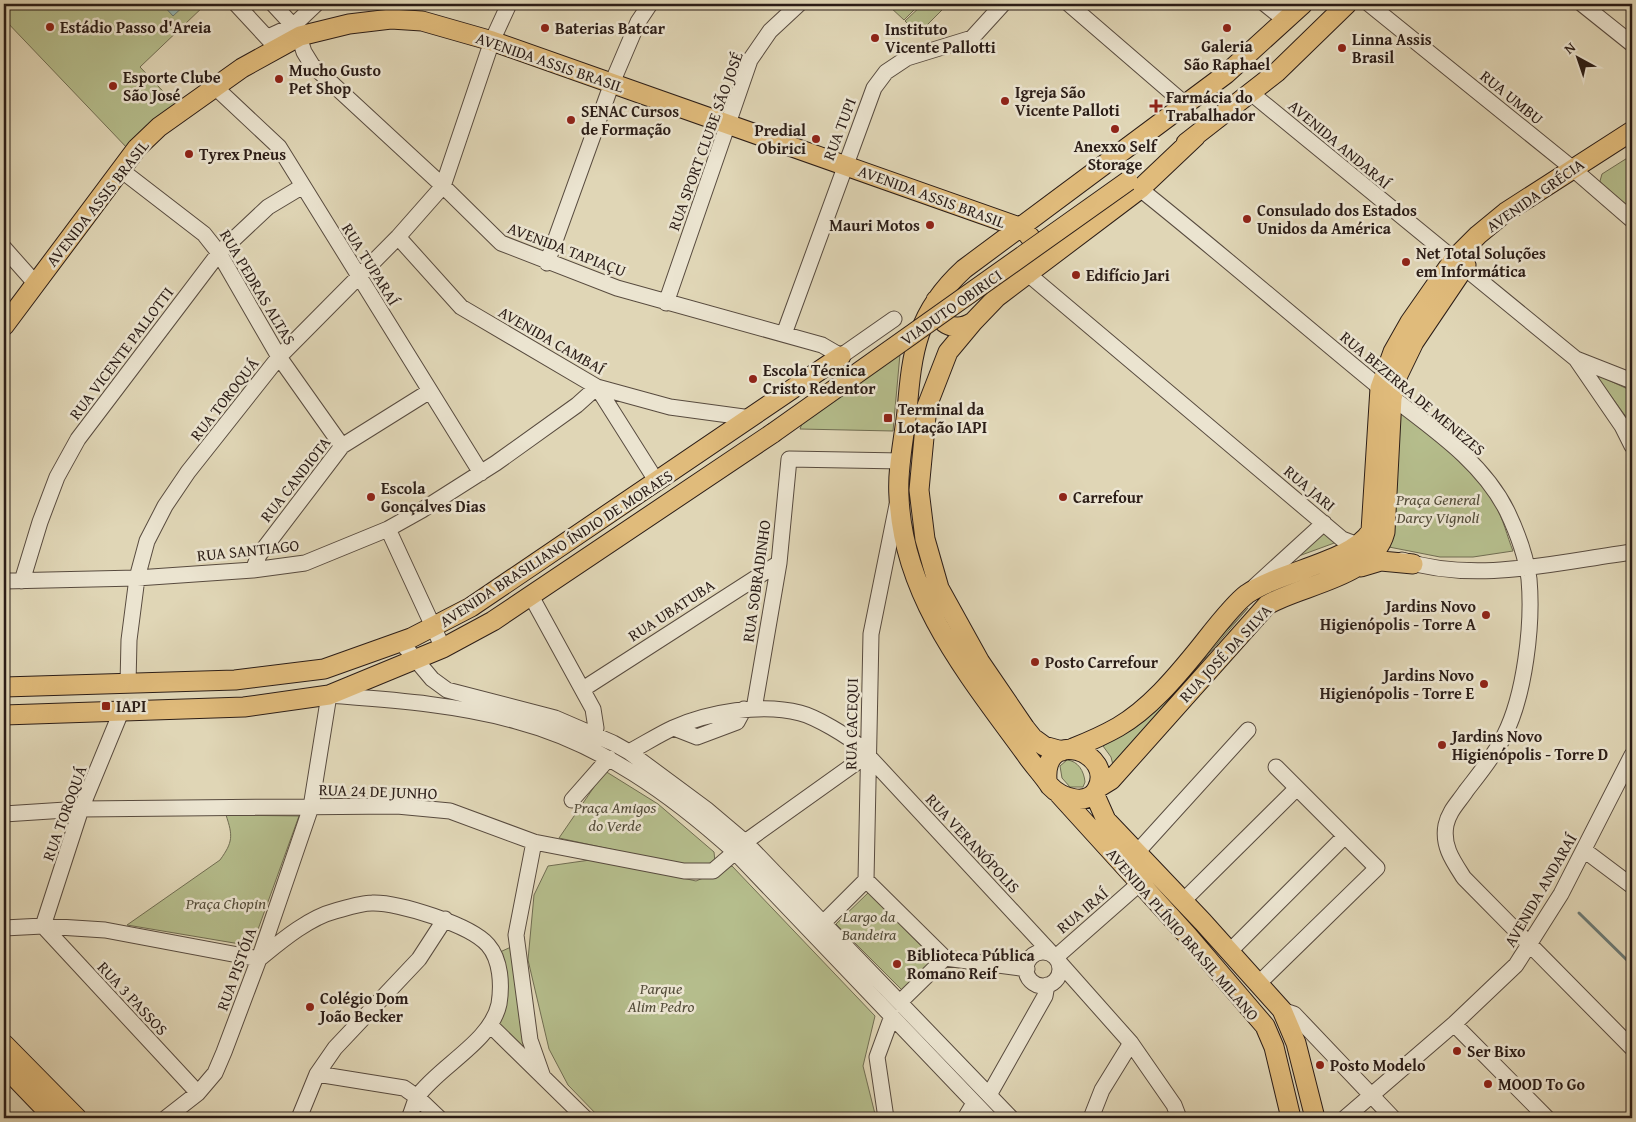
<svg xmlns="http://www.w3.org/2000/svg" width="1636" height="1122" font-family="'Gentium Book Plus',serif">
<rect width="100%" height="100%" fill="#e0d6b6"/>
<filter id="stains"><feTurbulence type="fractalNoise" baseFrequency=".004" numOctaves="4"/><feColorMatrix values="0 0 0 0 .2 0 0 0 0 .09 0 0 0 0 .02 0 0 0 .5 -.17"/></filter>
<radialGradient id="worn" r=".72"><stop offset=".6" stop-color="#630" stop-opacity="0"/><stop offset="1" stop-color="#630" stop-opacity=".3"/></radialGradient>
<path fill="#b5bd8c" stroke="#706d52" d="M4,4H206L140,67L176,105L129,150L4,19Z
M892,4H920L904,20L889,6Z
M923,4H941L945,7L918,34L905,21Z
M1632,155V212L1604,189L1600,181L1602,174Z
M900,354L893,431L800,429L803,421Z
M1595,374L1632,391V425Z
M1402,414C1436,441 1472,467 1495,505C1503,518 1507,536 1513,551L1473,557H1440L1389,547L1396,417Z
M1323,529L1337,542L1296,557Z
M1248,608L1113,765L1111,757L1103,746L1137,725Z
M1067,760C1078,761 1084,771 1085,782L1083,787H1070L1062,778L1060,766Z
M605,771L658,804L714,852L715,862L693,867L559,838Z
M226,815L299,816L252,946L127,925L220,860C233,842 233,836 226,815Z
M597,859L696,881L732,866L875,1016L863,1066L876,1118H600L568,1085L549,1049L528,960L534,895L548,866Z
M869,892L935,960L903,991L836,924Z
M511,947L522,1036L528,1054L497,1023L500,952Z"/>
<path fill="#95b8b4" stroke="#6b7a75" d="M162,4H186L173,16Z"/>
<g fill="none" stroke-linecap="round" stroke-linejoin="round">
<path stroke="#6b7a75" stroke-width="3" d="M1579,913L1632,965"/>
<g stroke="#584b3f" stroke-width="17">
<path id="minor" d="M236,4L274,45
M273,4L297,30L304,52L312,65L443,186L501,243L617,288L822,345L841,356L894,319
M1069,4L1186,105
M1265,4L1285,20
M1369,4L1572,168L1632,220
M1582,4L1632,44
M268,37L294,25L316,4
M215,87L279,147L481,473
M1251,93L1576,359L1622,426L1632,446
M121,170L204,234L219,253L279,357L342,446
M1140,189C1219,252 1295,318 1373,382C1420,421 1479,455 1507,511C1517,532 1526,556 1529,579C1533,624 1525,695 1504,736C1495,755 1479,774 1466,791C1458,803 1449,811 1446,825C1442,846 1453,861 1464,878L1632,1048
M398,237L461,307L597,387L670,407L751,418
M4,248L36,284
M547,263L612,83L638,22L650,4
M1028,274L1342,539L1366,548
M666,303L750,60L770,31L799,4
M784,334L874,88L886,72L907,58L972,38L1003,4
M1576,359L1632,381
M597,387L657,482
M388,529L443,648
M1402,560C1476,584 1557,562 1632,552
M253,570L259,555L342,446L430,391
M4,581L137,578L253,570L305,563L388,529L422,510L496,463L577,405L597,387
M22,581L40,522L57,477L78,439L219,253L268,207L303,186
M1255,586L1324,523
M531,596L593,709L596,728L590,742
M401,642L432,679L447,690L555,718L613,743L629,752L706,809L745,842L1011,1118
M128,684L129,640L137,578L147,541L165,506L188,472L279,357L398,237L443,186L492,41L509,4
M583,689L779,563
M754,709L779,563L789,459L902,461
M121,712L81,809L43,926L198,1093
M674,728L697,737L737,722L744,709
M629,752C644,744 658,735 673,728C709,712 762,703 800,713C816,717 848,736 860,747L1054,956
M572,800L609,758
M4,814L81,809L397,806L450,811L534,842L684,871H713L735,852
M534,842L516,935L530,1040L543,1077
M745,842L867,755
M1584,850L1632,886
M1130,860L1248,730
M866,880L945,958
M1183,901L1297,788
M4,928L43,926L105,930L259,959
M817,929L866,880L871,634L897,505
M1230,951L1345,836
M1026 969a17 17 0 1 1 34 0a17 17 0 1 1-34 0Z
M1056,957L1148,876
M259,959C280,942 308,918 335,911C346,908 361,903 372,903C398,902 471,925 488,945C501,960 502,985 499,1004C491,1042 439,1066 417,1097C414,1103 412,1112 409,1118
M1059,962L1131,1043L1174,1105L1179,1118
M1259,983L1377,868L1276,767
M900,1002L945,958L1027,969
M1282,1010L1294,1014L1393,1118
M1454,1024L1547,1118
M490,1025L585,1118
M317,1074L404,1088L417,1097L439,1118
M989,1095L1045,996L1047,985
M166,1118L198,1093L215,1073L224,1052L259,959L311,807L329,695C392,700 455,704 516,721C600,743 672,795 735,852L989,1118
M299,1118L317,1074L335,1048L419,959L445,919
M886,1118L877,1057L892,1016
M965,1118L974,1103
M1091,1118L1102,1090L1131,1043
M1345,1118L1454,1024L1516,965L1561,894L1632,755"/>
</g>
<g stroke="#2b1d17" stroke-width="21">
<path id="major" d="M1186,143L1277,72L1347,4
M936,300C934,323 954,334 973,322
M4,326L137,148L159,127L242,68L300,36L349,24L391,19L422,21L492,41L1019,227C1037,239 1041,256 1028,274
M1361,567L1381,561L1413,564
M4,687L235,680L324,669L411,638L471,607L841,356
M4,715L244,707L329,695L443,648L493,621L773,433
M1073,748C1088,742 1104,735 1118,727C1149,709 1175,678 1197,651C1210,635 1232,605 1247,594C1280,571 1352,562 1371,531L1380,388L1393,352L1410,322L1454,259L1478,235L1506,212L1632,131
M1062,751L1044,746L1033,738L1025,728L980,662L939,588L925,539L919,490L927,406L948,352L973,322L997,297L1140,189L1196,136
M1047,780C1043,726 1116,753 1097,789C1088,807 1061,798 1050,786C1043,775 1033,765 1025,753C969,676 903,597 899,497C897,469 904,439 907,411C912,350 917,312 964,269L1226,74L1303,4
M1098,788L1111,780L1267,605C1303,584 1373,578 1385,532L1392,398L1398,375L1414,342L1466,265
M1094,793L1106,820L1203,922L1282,1010L1296,1043L1315,1118
M1059,794L1188,936L1265,1026L1274,1047L1291,1118
M4,1044L77,1118
M4,1066L54,1118"/>
</g>
<use href="#minor" stroke="#ebe4d0" stroke-width="15"/>
<use href="#major" stroke="#e0bb7b" stroke-width="19"/>
<g stroke="#2b1d17" stroke-width="21" stroke-linecap="butt">
<path id="major-bridge" d="M773,433L1128,181"/>
</g>
<use href="#major-bridge" stroke="#e0bb7b" stroke-width="19"/>
</g>
<g fill="#8f2418" stroke="#ebe4d0" stroke-width="2">
<circle cx="50" cy="27" r="5"/>
<circle cx="545" cy="28" r="5"/>
<circle cx="1227" cy="28" r="5"/>
<circle cx="875" cy="38" r="5"/>
<circle cx="1342" cy="48" r="5"/>
<circle cx="279" cy="79" r="5"/>
<circle cx="113" cy="86" r="5"/>
<circle cx="1005" cy="101" r="5"/>
<path d="M1153.5 98.5h5v5h5v5h-5v5h-5v-5h-5v-5h5z"/>
<circle cx="571" cy="120" r="5"/>
<circle cx="1115" cy="129" r="5"/>
<circle cx="816" cy="139" r="5"/>
<circle cx="189" cy="154" r="5"/>
<circle cx="1247" cy="219" r="5"/>
<circle cx="930" cy="225" r="5"/>
<circle cx="1406" cy="262" r="5"/>
<circle cx="1076" cy="275" r="5"/>
<circle cx="753" cy="379" r="5"/>
<rect x="883" y="413" width="10" height="10" rx="2.5"/>
<circle cx="371" cy="497" r="5"/>
<circle cx="1063" cy="497" r="5"/>
<circle cx="1486" cy="615" r="5"/>
<circle cx="1035" cy="662" r="5"/>
<circle cx="1484" cy="684" r="5"/>
<rect x="101" y="701" width="10" height="10" rx="2.5"/>
<circle cx="1442" cy="745" r="5"/>
<circle cx="897" cy="964" r="5"/>
<circle cx="310" cy="1007" r="5"/>
<circle cx="1457" cy="1051" r="5"/>
<circle cx="1320" cy="1065" r="5"/>
<circle cx="1488" cy="1084" r="5"/>
</g>
<g text-anchor="middle" dominant-baseline="central" stroke-width="5" stroke-linejoin="round" paint-order="stroke">
<g font-size="16" font-weight="bold" fill="#2b1d17" stroke="#ebe4d0" text-anchor="start">
<text x="60" y="27">Estádio Passo d'Areia</text>
<text x="555" y="28">Baterias Batcar</text>
<text x="885" y="29">Instituto<tspan x="885" dy="18">Vicente Pallotti</tspan></text>
<text x="1352" y="39">Linna Assis<tspan x="1352" dy="18">Brasil</tspan></text>
<text x="1227" y="46" text-anchor="middle">Galeria<tspan x="1227" dy="18">São Raphael</tspan></text>
<text x="289" y="70">Mucho Gusto<tspan x="289" dy="18">Pet Shop</tspan></text>
<text x="123" y="77">Esporte Clube<tspan x="123" dy="18">São José</tspan></text>
<text x="1015" y="92">Igreja São<tspan x="1015" dy="18">Vicente Palloti</tspan></text>
<text x="1166" y="97">Farmácia do<tspan x="1166" dy="18">Trabalhador</tspan></text>
<text x="581" y="111">SENAC Cursos<tspan x="581" dy="18">de Formação</tspan></text>
<text x="806" y="130" text-anchor="end">Predial<tspan x="806" dy="18">Obirici</tspan></text>
<text x="1115" y="146" text-anchor="middle">Anexxo Self<tspan x="1115" dy="18">Storage</tspan></text>
<text x="199" y="154">Tyrex Pneus</text>
<text x="1257" y="210">Consulado dos Estados<tspan x="1257" dy="18">Unidos da América</tspan></text>
<text x="920" y="225" text-anchor="end">Mauri Motos</text>
<text x="1416" y="253">Net Total Soluções<tspan x="1416" dy="18">em Informática</tspan></text>
<text x="1086" y="275">Edifício Jari</text>
<text x="763" y="370">Escola Técnica<tspan x="763" dy="18">Cristo Redentor</tspan></text>
<text x="898" y="409">Terminal da<tspan x="898" dy="18">Lotação IAPI</tspan></text>
<text x="381" y="488">Escola<tspan x="381" dy="18">Gonçalves Dias</tspan></text>
<text x="1073" y="497">Carrefour</text>
<text x="1476" y="606" text-anchor="end">Jardins Novo<tspan x="1476" dy="18">Higienópolis - Torre A</tspan></text>
<text x="1045" y="662">Posto Carrefour</text>
<text x="1474" y="675" text-anchor="end">Jardins Novo<tspan x="1474" dy="18">Higienópolis - Torre E</tspan></text>
<text x="116" y="706">IAPI</text>
<text x="1452" y="736">Jardins Novo<tspan x="1452" dy="18">Higienópolis - Torre D</tspan></text>
<text x="907" y="955">Biblioteca Pública<tspan x="907" dy="18">Romano Reif</tspan></text>
<text x="320" y="998">Colégio Dom<tspan x="320" dy="18">João Becker</tspan></text>
<text x="1467" y="1051">Ser Bixo</text>
<text x="1330" y="1065">Posto Modelo</text>
<text x="1498" y="1084">MOOD To Go</text>
</g>
<g font-size="16" fill="#2b1d17" stroke="#ebe4d0">
<text transform="translate(550 62) rotate(19)">AVENIDA ASSIS BRASIL</text>
<text transform="translate(1512 97) rotate(39)">RUA UMBU</text>
<text transform="translate(839 129) rotate(-69)">RUA TUPI</text>
<text transform="translate(705 141) rotate(-70)">RUA SPORT CLUBE SÃO JOSÉ</text>
<text transform="translate(1340 144) rotate(40)">AVENIDA ANDARAÍ</text>
<text transform="translate(1535 195) rotate(-35)">AVENIDA GRÉCIA</text>
<text transform="translate(932 196) rotate(20)">AVENIDA ASSIS BRASIL</text>
<text transform="translate(97 203) rotate(-52)">AVENIDA ASSIS BRASIL</text>
<text transform="translate(567 249) rotate(21)">AVENIDA TAPIAÇU</text>
<text transform="translate(371 264) rotate(58)">RUA TUPARAÍ</text>
<text transform="translate(258 287) rotate(59)">RUA PEDRAS ALTAS</text>
<text transform="translate(951 307) rotate(-35)">VIADUTO OBIRICI</text>
<text transform="translate(552 340) rotate(30)">AVENIDA CAMBAÍ</text>
<text transform="translate(121 353) rotate(-53)">RUA VICENTE PALLOTTI</text>
<text transform="translate(1413 393) rotate(40)">RUA BEZERRA DE MENEZES</text>
<text transform="translate(224 399) rotate(-52)">RUA TOROQUÁ</text>
<text transform="translate(295 479) rotate(-52)">RUA CANDIOTA</text>
<text transform="translate(1310 488) rotate(40)">RUA JARI</text>
<text transform="translate(556 548) rotate(-33)">AVENIDA BRASILIANO ÍNDIO DE MORAES</text>
<text transform="translate(248 550) rotate(-6)">RUA SANTIAGO</text>
<text transform="translate(756 581) rotate(-82)">RUA SOBRADINHO</text>
<text transform="translate(671 610) rotate(-33)">RUA UBATUBA</text>
<text transform="translate(1225 653) rotate(-47)">RUA JOSÉ DA SILVA</text>
<text transform="translate(851 724) rotate(-89)">RUA CACEQUI</text>
<text transform="translate(378 791) rotate(2)">RUA 24 DE JUNHO</text>
<text transform="translate(64 813) rotate(-70)">RUA TOROQUÁ</text>
<text transform="translate(973 843) rotate(47)">RUA VERANÓPOLIS</text>
<text transform="translate(1540 890) rotate(-60)">AVENIDA ANDARAÍ</text>
<text transform="translate(1082 910) rotate(-40)">RUA IRAÍ</text>
<text transform="translate(1183 934) rotate(49)">AVENIDA PLÍNIO BRASIL MILANO</text>
<text transform="translate(236 969) rotate(-70)">RUA PISTÓIA</text>
<text transform="translate(133 998) rotate(47)">RUA 3 PASSOS</text>
</g>
<g font-size="16" font-style="italic" fill="#544d3a" stroke="#ebe4d0">
<text x="1438" y="499">Praça General<tspan x="1438" dy="18">Darcy Vignoli</tspan></text>
<text x="615" y="807">Praça Amigos<tspan x="615" dy="18">do Verde</tspan></text>
<text x="226" y="903">Praça Chopin</text>
<text x="869" y="916">Largo da<tspan x="869" dy="18">Bandeira</tspan></text>
<text x="661" y="988">Parque<tspan x="661" dy="18">Alim Pedro</tspan></text>
</g>
</g>
<rect width="1636" height="1122" fill="none" stroke="#e0d6b6" stroke-width="20"/>
<rect x="5" y="5" width="1626" height="1112" fill="none" stroke="#2b1d17" stroke-width="2.5"/>
<rect x="10" y="10" width="1616" height="1102" fill="none" stroke="#2b1d17"/>
<g transform="translate(1578 58) rotate(320)" stroke="#ebe4d0" stroke-width="4" paint-order="stroke">
<path d="M0-4L9 19L0 12L-9 19Z" fill="#2b1d17"/>
<text y="-8" font-size="14" font-weight="bold" text-anchor="middle" fill="#2b1d17">N</text>
</g>
<rect width="100%" height="100%" filter="url(#stains)"/>
<rect width="100%" height="100%" fill="url(#worn)"/>
</svg>
